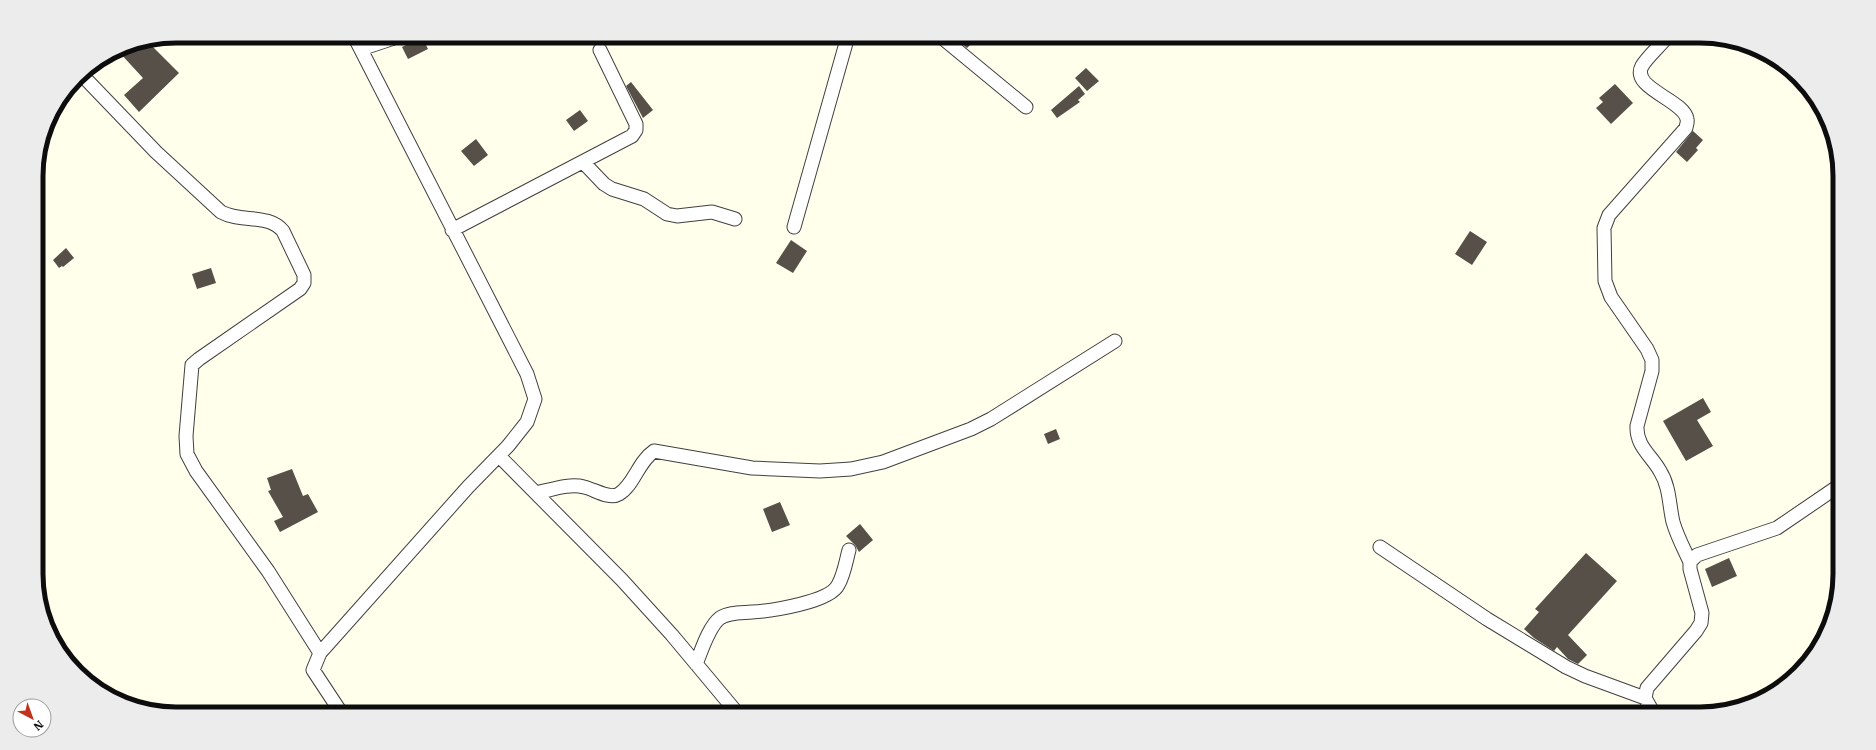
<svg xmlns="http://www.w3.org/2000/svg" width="1876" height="750" font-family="'IBM Plex Serif',serif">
<rect width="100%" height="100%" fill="#ffffec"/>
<path fill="#565049" d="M953,36H979L967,48Z
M422,37L428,49L408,59L402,47Z
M148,42L179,73L139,112L124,95L143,78L119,52L126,46Z
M1086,68L1099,81L1087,91L1075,78Z
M631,82L653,110L643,118L626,86Z
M1615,84L1633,103L1611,124L1596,108L1603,102L1599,98Z
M1079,86L1085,94L1078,100L1080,102L1057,118L1051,110Z
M580,110L588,121L574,131L566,120Z
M1693,131L1703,140L1696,148L1698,150L1687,162L1676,152Z
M476,139L488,155L474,166L461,151Z
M1470,231L1487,242L1472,265L1455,254Z
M791,240L807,251L793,273L776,263Z
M66,248L74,258L63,267L62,266L59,268L53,260Z
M211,268L216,283L197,289L192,274Z
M1703,398L1711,412L1697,420L1713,446L1686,461L1663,421Z
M1056,429L1060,439L1048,444L1044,434Z
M292,469L303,496L308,494L318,512L280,532L274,521L283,517L268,491L271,490L267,478Z
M780,502L790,525L772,532L763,509Z
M860,524L873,540L859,552L855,545L846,536Z
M1586,553L1617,581L1568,635L1587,655L1578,664L1568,659L1557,647L1554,651L1534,638L1524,629L1539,612L1535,609Z
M1729,558L1737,576L1712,587L1705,569Z"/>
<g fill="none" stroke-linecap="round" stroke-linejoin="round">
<g stroke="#404040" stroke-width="15">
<path id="minor" d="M940,36L1026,107
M1668,36C1661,45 1647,57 1642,66C1630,88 1684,100 1687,119C1688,122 1686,126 1686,128L1609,215L1604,228L1605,281L1611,297L1647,349L1652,360V371L1637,426C1636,446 1651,455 1660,471C1670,487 1669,505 1673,522C1677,536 1684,549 1690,562
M361,49L400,36
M81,74L156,152L221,212C241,223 268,213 283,231L304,275V283L300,289L199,359L192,365L186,436L187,454L196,471L268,571L320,653
M583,162L604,184L612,189L644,199L667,214L677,216L712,212L735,219
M794,227L848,36
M452,230L632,136L636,130V124L600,50
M499,456L622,580L672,635L738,714
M536,493C551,490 569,483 584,487C594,489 609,500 619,494C634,485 638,462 654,451L752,468L820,471L851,469L883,462L971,429L991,419L1115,341
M1380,547L1487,619L1566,667L1585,676L1645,698
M696,664C701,652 709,626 720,618C729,612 742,613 752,612C771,611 830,602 838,585C844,575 846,561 849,550
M342,714L313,670L320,653L468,487L508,446L527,422L535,399L527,374L354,36
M1654,714L1645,698L1647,688L1696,631L1701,623L1702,613L1690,569V562L1697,555L1777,528L1840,485"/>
</g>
<use href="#minor" stroke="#fff" stroke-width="13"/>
</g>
<path d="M0 0H1876V750H0ZM176 43H1700A133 133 0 0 1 1833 176V574A133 133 0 0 1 1700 707H176A133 133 0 0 1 43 574V176A133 133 0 0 1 176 43Z" fill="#ececec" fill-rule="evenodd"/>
<path fill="none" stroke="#0d0d0d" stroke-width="5" d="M176 43H1700A133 133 0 0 1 1833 176V574A133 133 0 0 1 1700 707H176A133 133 0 0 1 43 574V176A133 133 0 0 1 176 43Z"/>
<g transform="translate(32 718) rotate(139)"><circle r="19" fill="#ffffff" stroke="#9e9e9e"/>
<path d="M0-3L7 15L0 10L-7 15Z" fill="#c2331f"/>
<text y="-6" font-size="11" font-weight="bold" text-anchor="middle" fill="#0d0d0d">N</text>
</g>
</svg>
